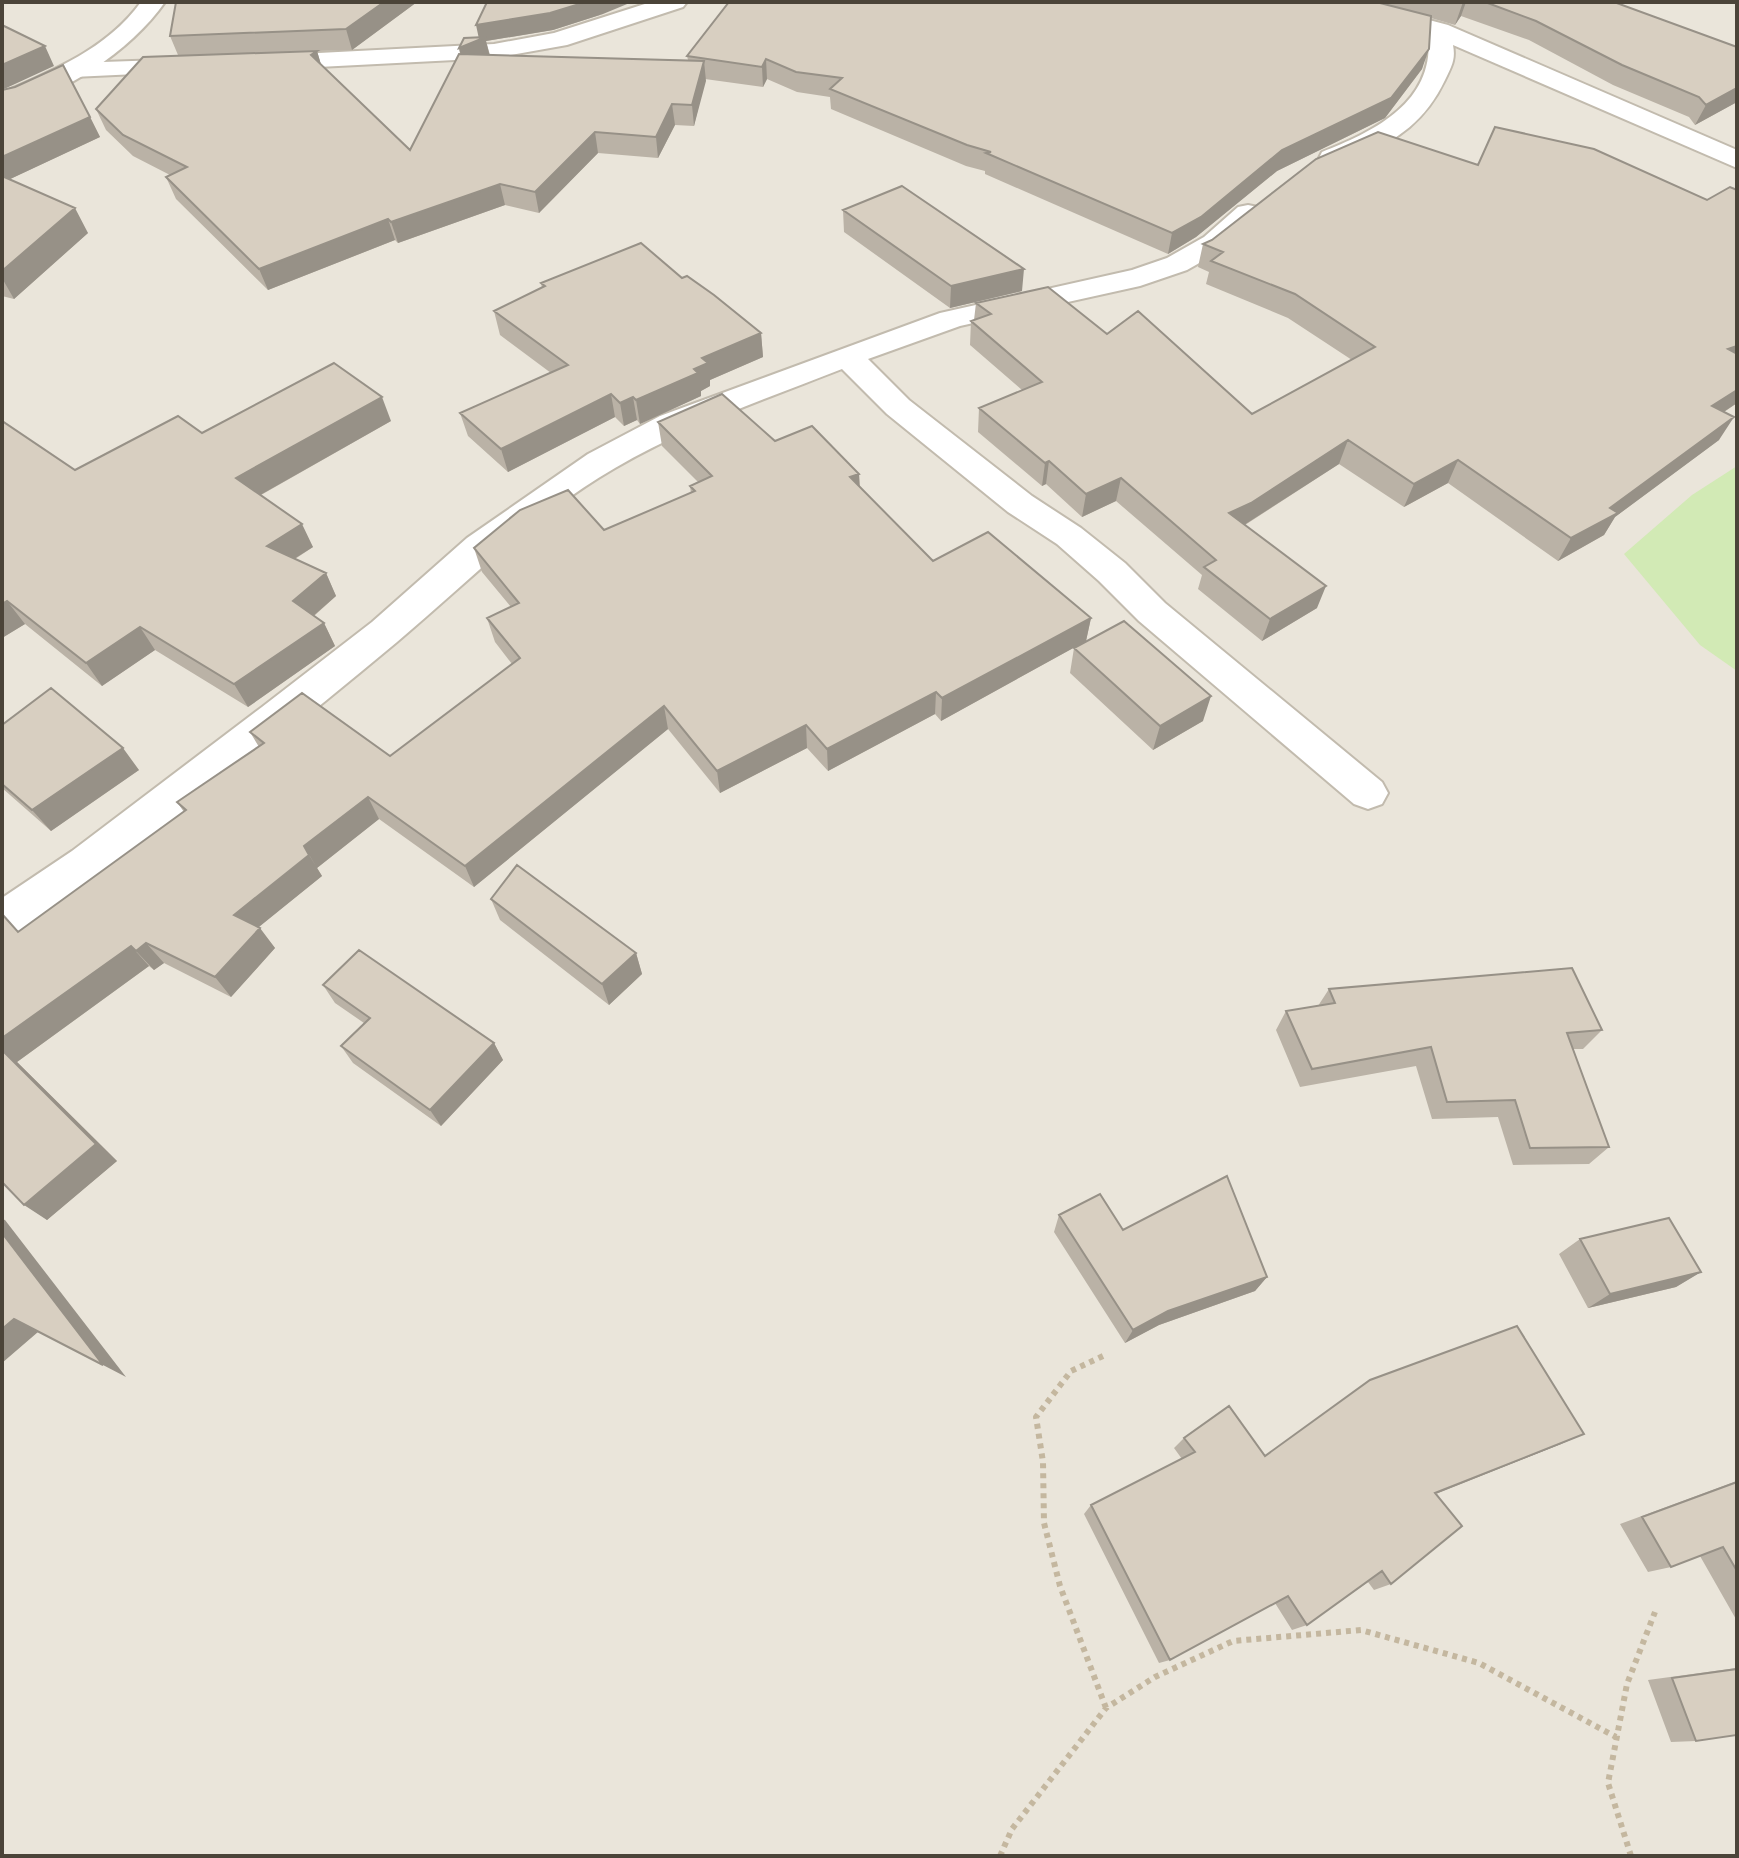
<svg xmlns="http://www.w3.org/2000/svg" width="1739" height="1858" font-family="'DM Sans',sans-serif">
<rect width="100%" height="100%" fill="#f6f3ec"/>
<path fill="#eae5da" d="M2,2H1737V1856H2Z"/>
<path fill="#d2eab5" d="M1737,466V671L1700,645L1624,554L1692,495Z"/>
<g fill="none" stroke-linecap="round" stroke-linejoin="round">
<g stroke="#c2bbae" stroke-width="4">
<path id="minor" d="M651,2H687L683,7L567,45L494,58L260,70L251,68L248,63L251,58L260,56L494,44L554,33Z
M1322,2H1361L1448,25L1737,150V168L1453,45C1456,60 1451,67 1445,80C1426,120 1398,140 1358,157C1346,162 1336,167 1322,164L1319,158L1322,152C1375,131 1436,102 1428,34L1326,7Z
M192,59L201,61L204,66L201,71L73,77L64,75L61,70L64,65L73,63Z
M1248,205L1258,207L1262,213L1258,219L1224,249L1187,270L1140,286L960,326L868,359L909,400L1032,496L1081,528L1125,563L1165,603L1382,782L1388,793L1382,804L1368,809L1354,804L1139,621L1099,581L1057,544L1008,512L887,414L842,369C765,399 687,426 615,468C534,515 468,582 397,642C275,744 148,843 17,934L2,939V898L72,851L262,707L372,622L467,538L588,454L660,416L940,313L1132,270L1167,258L1204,237L1238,207Z"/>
</g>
<g stroke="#c2bbae" stroke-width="4">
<path id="tertiary" d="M141,2H165C130,52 61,96 2,111V93C54,70 107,49 141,2Z"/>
</g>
<path stroke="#c4b79f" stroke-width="6" stroke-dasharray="5 5" stroke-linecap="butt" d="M1103,1356L1071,1371L1036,1417L1043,1462L1044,1523L1060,1586L1106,1708
M1000,1856L1012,1829L1106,1708L1155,1677L1233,1641L1361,1630L1479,1663L1616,1737
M1631,1856L1608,1783L1627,1684L1655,1612"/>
<use href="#minor" fill="#fff" fill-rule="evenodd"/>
<use href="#tertiary" fill="#fff" fill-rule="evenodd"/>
</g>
<path fill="#bab2a6" d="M176,2H417L352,50L317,51L321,65L410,150L460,54L459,48L478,37L603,14L553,30L486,41L490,55L688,60L687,56L729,2H1614L1737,47V102L1695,125L1689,117L1613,85L1529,40L1461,16L1455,25L1431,18L1422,69L1385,118L1277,171L1196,237L1168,254L985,174V171L966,166L831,109L830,97L797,92L767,79L763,87L705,79L694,126L675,125L658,158L598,153L539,213L505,205L398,243L395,240L268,290L176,199L166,177L170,175L133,156L106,130L96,109L178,55L170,36Z
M2,90L90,117L100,137L10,179L88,233L14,299L2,296Z
M1478,165L1707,200L1737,190V403L1724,412L1719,440L1615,517L1604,535L1558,561L1448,483L1404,507L1339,464L1245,525L1317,608L1262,641L1198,589L1202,575L1116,501L1082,517L1046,484L1042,486L978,432L979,408L1022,390L970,345L971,321L974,320L976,303L1107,334L1252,414L1352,360L1288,318L1206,284L1209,272L1198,267L1203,244Z
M843,210L1022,291L950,308L844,232Z
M682,278L761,333L763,357L710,380V386L701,391V396L640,424L637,420L624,426L615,417L508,472L468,436L460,413L551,373L500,335L494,311L542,288L541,283Z
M2,421L75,470L202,433L391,421L261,495L313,547L295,559L326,573L336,596L314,616L324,623L335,646L248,707L155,650L102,686L25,624L2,638Z
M658,422L775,441L859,474L860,487L933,561L1091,618L1086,641L941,721L935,714L828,771L807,748L720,793L668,729L474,887L379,819L317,868L322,876L258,927L275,948L231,997L164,963L154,970L149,966L17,1062L117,1161L47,1220L2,1182L20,931L184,812L177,802L259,747L250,732L390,756L512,664L495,642L487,618L511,607L482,572L474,548L604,530L691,493L690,486L698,482L662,446Z
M1074,648L1203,721L1153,750L1070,673Z
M2,725L139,770L51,831L2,788Z
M491,899L636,953L642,974L609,1005L500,920Z
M323,985L494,1043L503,1060L441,1126L353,1063L341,1046L364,1023L335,1003Z
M1329,989L1602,1030L1583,1049H1573L1609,1147L1589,1164L1513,1165L1498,1117L1432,1119L1416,1066L1300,1087L1276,1030L1286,1011L1318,1006Z
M1059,1215L1123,1230L1267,1277L1255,1291L1159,1325L1125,1343L1054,1232Z
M1580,1239L1701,1272L1676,1287L1588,1308L1559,1254Z
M1184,1438L1265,1456L1561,1444L1436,1494L1391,1584L1374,1590L1368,1582L1307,1625L1292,1630L1275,1603L1170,1660L1159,1663L1084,1514L1091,1505L1182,1459L1174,1448Z
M1737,1481V1621L1700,1556L1671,1567L1648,1572L1620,1524Z
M1737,1668L1696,1741L1671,1742L1648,1680Z"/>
<path fill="#979187" d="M384,2H417L352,50L346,29Z
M586,2H632L603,14L553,30L486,41L491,61L465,72L459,48L479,39L476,25Z
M1463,2H1466L1461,16L1455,25Z
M45,46L54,66L2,90V65Z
M1429,49L1422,69L1385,118L1277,171L1196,237L1168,254L1172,233L1282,150Z
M317,51L323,71L311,55Z
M766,59L767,79L763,87L762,67Z
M704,61L706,81L694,126L692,105Z
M1737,88V102L1695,125L1706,105Z
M672,104L675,125L658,158L656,137Z
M90,117L100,137L6,181L2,173V157Z
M595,132L598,153L539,213L535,192Z
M500,184L505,205L398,243L391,222Z
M75,208L88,233L14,299L2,278V271Z
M388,219L395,240L268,290L259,269Z
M1024,269L1022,291L950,308L951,286Z
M761,333L763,357L710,380V386L701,391V396L640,424L636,400L694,369L702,358Z
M1737,346V364L1728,349Z
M1737,390V403L1698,429L1712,406Z
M611,394L615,417L508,472L501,449Z
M382,397L391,421L248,502L236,478Z
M633,397L637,420L624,426L620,403Z
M1734,417L1719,440L1615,517L1604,535L1558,561L1571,538L1610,508Z
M1348,440L1339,464L1244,525L1229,513Z
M1458,460L1448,483L1404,507L1414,484Z
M1049,461L1046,484L1042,486L1045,463Z
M859,474L860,498L850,477Z
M1121,478L1116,501L1082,517L1086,494Z
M302,524L313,547L278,569L267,546Z
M326,573L336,596L304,624L293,601Z
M1326,586L1317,608L1262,641L1270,619Z
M7,601L25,624L2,638V604Z
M1091,618L1086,641L941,721L942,698Z
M324,623L335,646L248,707L234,684Z
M140,627L155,650L102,686L86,663Z
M936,692L935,714L828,771L827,749Z
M1211,696L1203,721L1153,750L1160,726Z
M664,706L668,729L474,887L465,866Z
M806,725L807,748L720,793L717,771Z
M123,748L139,770L51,831L32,810Z
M368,797L379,819L317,868L304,846Z
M309,855L322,876L249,935L234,915Z
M260,928L275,948L231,997L215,977Z
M146,943L164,963L154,970L136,951Z
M131,946L149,966L17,1062L117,1161L47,1220L24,1205L2,1050V1038Z
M636,953L642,974L609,1005L602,984Z
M494,1043L503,1060L441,1126L430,1110Z
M2,1219L5,1220L126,1377L103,1365L2,1233Z
M1701,1272L1676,1287L1588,1308L1610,1294Z
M1267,1277L1255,1291L1159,1325L1125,1343L1133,1330L1168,1311Z
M14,1319L38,1332L2,1363V1329Z
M1584,1434L1561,1444L1417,1501L1435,1493Z"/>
<path fill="#d8cfc1" stroke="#979187" stroke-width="2" d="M176,2H384L346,29L170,36Z
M487,2H586L550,13L476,25Z
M729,2H1376L1431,16L1429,49L1391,98L1282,150L1201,217L1172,233L986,153L991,152L967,145L830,89L842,78L796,72L766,59L762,67L687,56Z
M1485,2H1614L1737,47V88L1706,105L1699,97L1622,65L1536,21Z
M2,25L45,46L2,65Z
M486,37L459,48L464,38Z
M317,51L311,55L410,150L459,54L704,61L692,105L672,104L656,137L595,132L535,192L500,184L391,222L388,219L259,269L166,177L187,167L123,135L96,109L143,57Z
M63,65L90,117L2,157V90L15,87Z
M1495,127L1594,149L1707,200L1730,187L1737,190V346L1728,349L1737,354V390L1712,406L1734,417L1610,508L1618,513L1571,538L1458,460L1414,484L1348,440L1251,503L1229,513L1326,586L1270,619L1204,567L1216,560L1121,478L1086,494L1049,461L1045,463L979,408L1042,382L971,321L991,314L976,303L1048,287L1107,334L1138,311L1252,414L1375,347L1295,294L1211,261L1223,252L1203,244L1212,240L1316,159L1378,132L1478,165Z
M2,176L75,208L2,271Z
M902,186L1024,269L951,286L843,210Z
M641,243L682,278L687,276L714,295L761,333L702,358L708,363L694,369L698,373L636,400L633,397L620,403L611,394L501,449L460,413L568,365L494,311L545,286L541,283Z
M334,363L382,397L236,478L302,524L267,546L326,573L293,601L324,623L234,684L140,627L86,663L7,601L2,604V421L75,470L178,416L202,433Z
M722,394L775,441L812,426L859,474L850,477L933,561L988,532L1091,618L942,698L936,692L827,749L806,725L717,771L664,706L465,866L368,797L304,846L309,855L234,915L260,928L215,977L146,943L136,951L131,946L2,1038V914L18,932L186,810L177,802L264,743L250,732L302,693L390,756L520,658L487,618L519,603L474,548L520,510L568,490L604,530L695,491L690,486L712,476L658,422Z
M1124,621L1211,696L1160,726L1074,648Z
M51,688L123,748L32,810L2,784V725Z
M517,865L636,953L602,984L491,899Z
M359,950L494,1043L430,1110L341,1046L370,1018L323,985Z
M1572,968L1602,1030L1567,1033L1609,1147L1530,1148L1515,1100L1447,1102L1431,1047L1312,1069L1286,1011L1335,1003L1329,989Z
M2,1050L96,1144L24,1205L2,1182Z
M1227,1176L1267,1277L1168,1311L1133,1330L1059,1215L1100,1194L1123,1230Z
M1669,1218L1701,1272L1610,1294L1580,1239Z
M2,1233L103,1365L14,1319L2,1329Z
M1517,1326L1584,1434L1435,1493L1462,1526L1391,1584L1382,1571L1307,1625L1288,1596L1170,1660L1091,1505L1195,1452L1184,1438L1229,1406L1265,1456L1370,1380Z
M1737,1482V1571L1723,1547L1671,1567L1642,1517Z
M1737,1669V1735L1696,1741L1672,1678Z"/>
<rect width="1739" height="1858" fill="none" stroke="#4b4439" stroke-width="8"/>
</svg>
